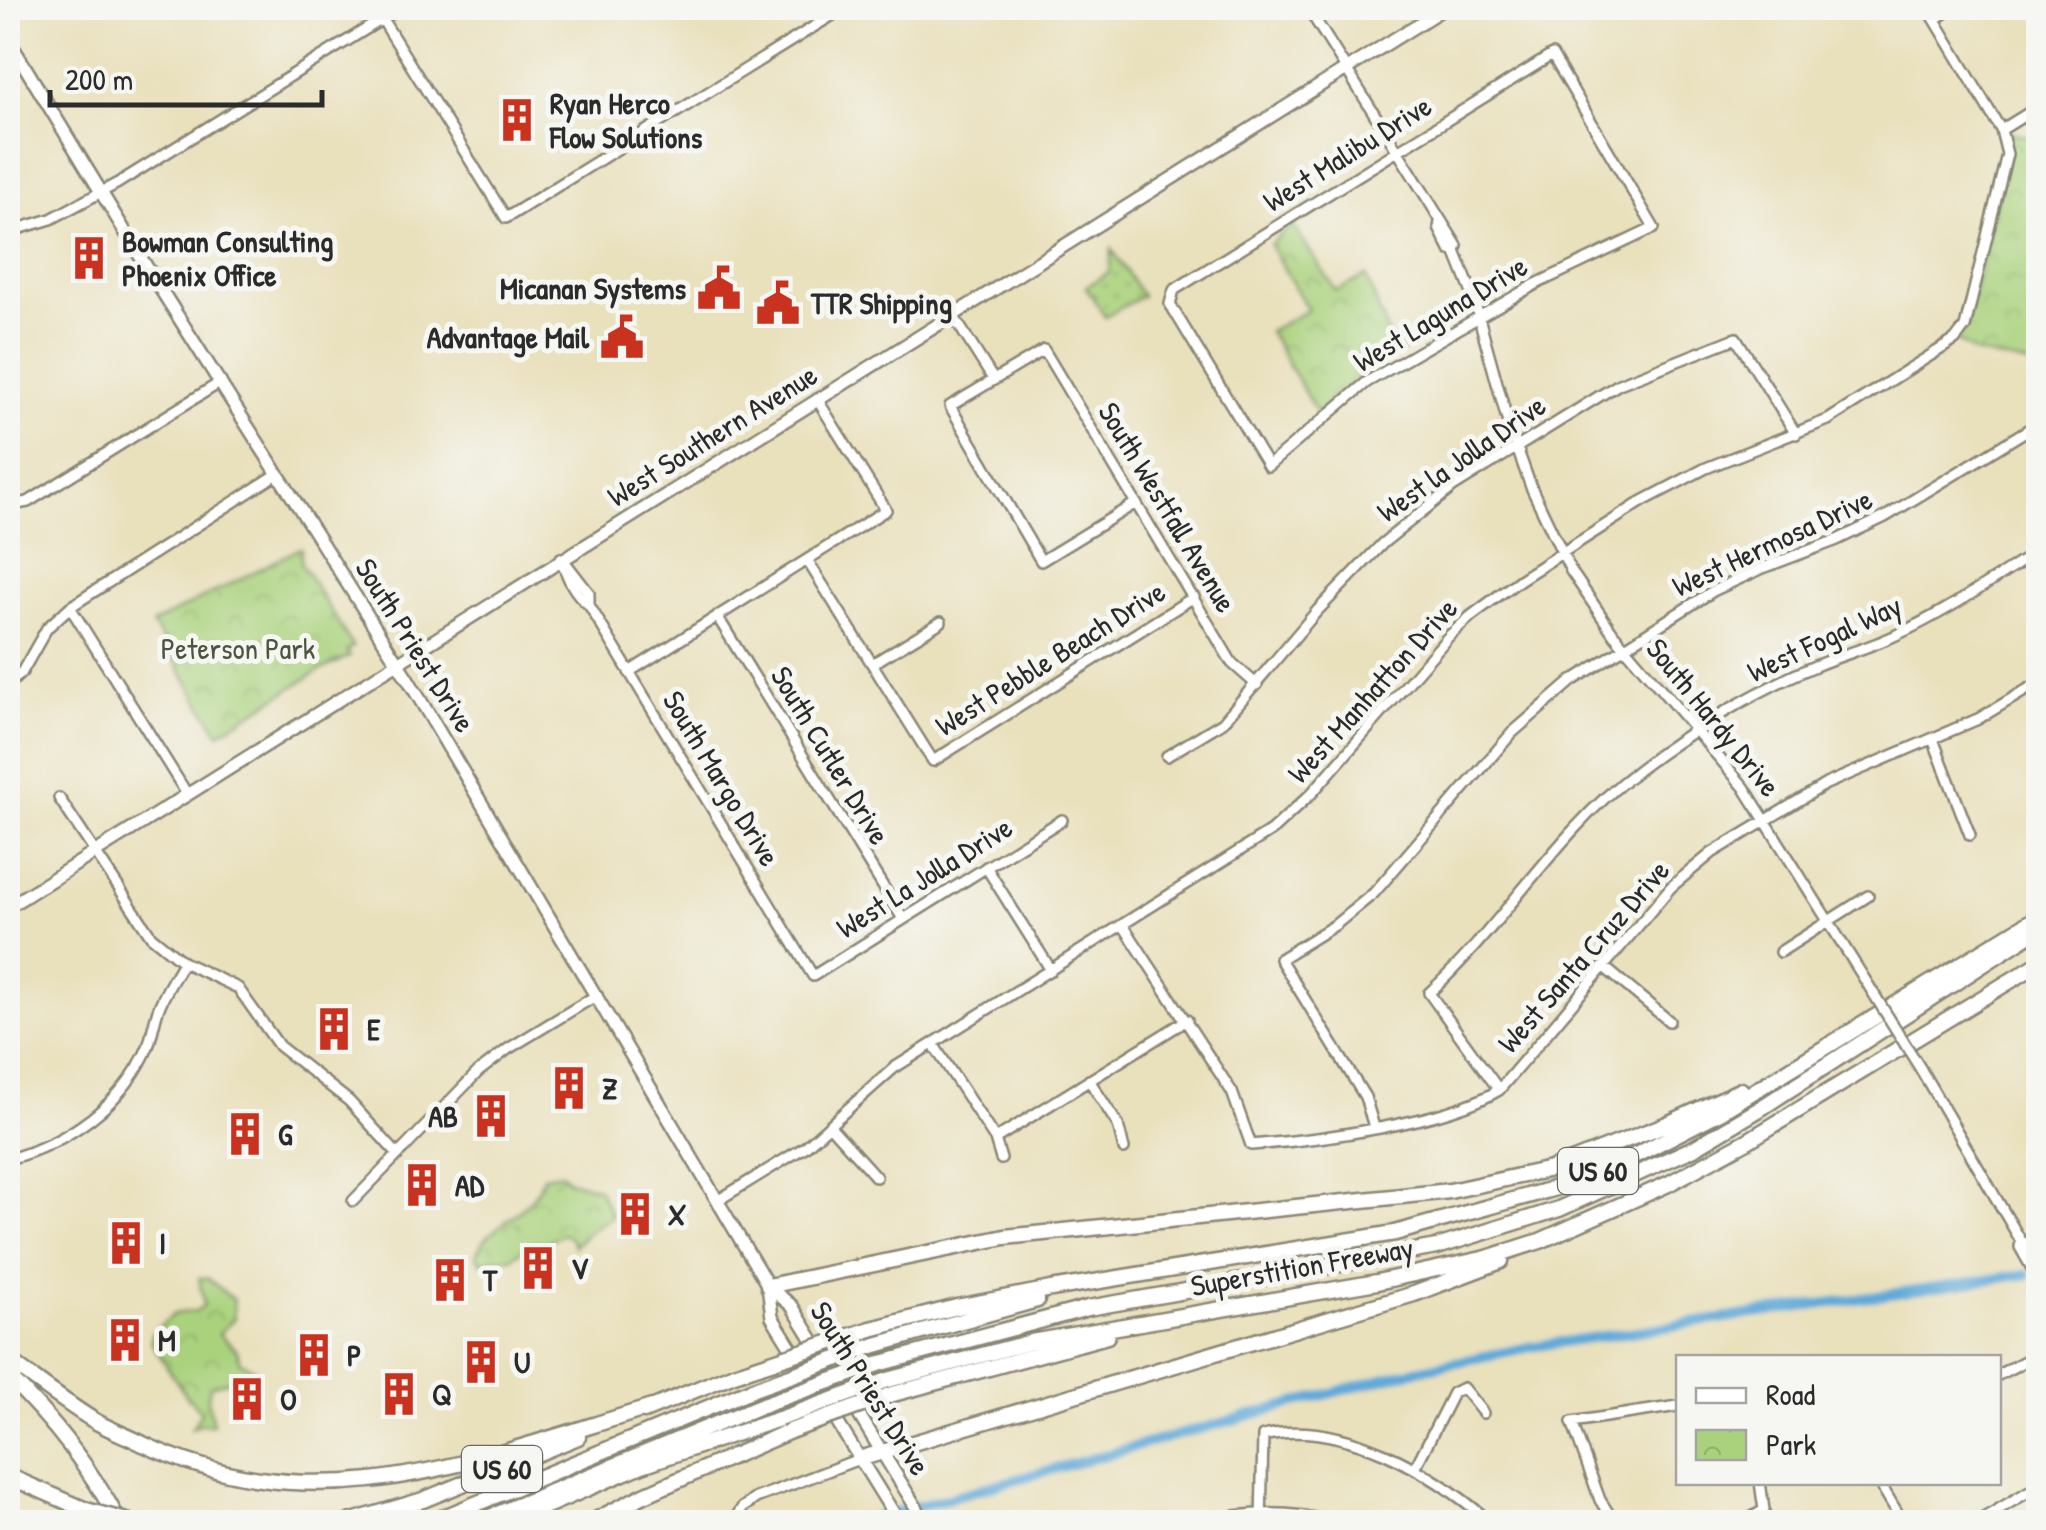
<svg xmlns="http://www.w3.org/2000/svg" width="2046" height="1530" font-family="'Patrick Hand',sans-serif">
<defs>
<pattern id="grass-dots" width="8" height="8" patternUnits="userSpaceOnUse" patternTransform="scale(2.5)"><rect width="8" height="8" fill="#aad27d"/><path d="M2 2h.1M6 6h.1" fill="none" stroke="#92b46c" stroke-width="1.8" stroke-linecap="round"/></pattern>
<pattern id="park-crowns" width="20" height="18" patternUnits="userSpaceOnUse" patternTransform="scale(2.5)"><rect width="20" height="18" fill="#aad27d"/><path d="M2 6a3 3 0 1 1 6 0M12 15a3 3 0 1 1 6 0" fill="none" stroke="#92b46c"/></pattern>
</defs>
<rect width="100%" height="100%" fill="#f6f6f2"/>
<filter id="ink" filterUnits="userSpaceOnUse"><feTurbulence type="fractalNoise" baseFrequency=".01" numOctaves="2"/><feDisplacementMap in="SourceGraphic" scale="20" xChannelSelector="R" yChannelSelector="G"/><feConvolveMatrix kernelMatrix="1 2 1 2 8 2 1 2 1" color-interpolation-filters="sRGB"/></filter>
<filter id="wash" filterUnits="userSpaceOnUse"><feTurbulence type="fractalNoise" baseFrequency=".0048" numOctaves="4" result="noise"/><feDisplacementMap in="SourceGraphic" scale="40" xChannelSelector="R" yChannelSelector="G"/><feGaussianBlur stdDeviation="2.25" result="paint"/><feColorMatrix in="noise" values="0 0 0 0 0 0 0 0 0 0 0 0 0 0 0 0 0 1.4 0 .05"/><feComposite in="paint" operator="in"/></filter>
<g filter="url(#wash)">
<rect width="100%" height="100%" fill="#e9e0bc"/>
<path fill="url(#grass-dots)" stroke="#6a7e54" stroke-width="2.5" d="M1112,249L1142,296L1105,317L1086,287L1109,272Z"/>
<path fill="url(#park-crowns)" stroke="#6a7e54" stroke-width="2.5" d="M2001,130L2038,139V367L1975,353L1955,340L1965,327L2007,155Z
M1292,224L1336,291L1366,276L1392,344L1405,340L1406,348L1359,376L1317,414L1269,331L1308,310L1270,245Z
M301,548V563L353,647L347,651L350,656L319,671L219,733L152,624Z
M561,1173L569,1180L598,1188L612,1216L588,1232L574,1246L571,1239L563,1234L545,1243L534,1242L511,1258H496L482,1263L476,1256C481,1228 539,1209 543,1176Z
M199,1278H208L233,1300L234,1318L219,1334L237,1350L240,1362L255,1369V1373L210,1386L208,1398L213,1424H200L192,1428L201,1412L185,1394L151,1342L152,1333L174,1314L196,1311L204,1305Z"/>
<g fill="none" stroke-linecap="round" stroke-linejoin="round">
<path stroke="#62aad9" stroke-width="10" d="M860,1522L1412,1371L1535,1346L2027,1274"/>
</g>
</g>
<g filter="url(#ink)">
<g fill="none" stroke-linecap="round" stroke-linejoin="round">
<g stroke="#8a8674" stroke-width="14">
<path id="minor" d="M1308,8L1457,246L1455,251L1473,296L1508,423L1531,487L1571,571L1613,633L1744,787L1872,991
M382,19L506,218L844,8
M1935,19L1953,8
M1552,55L1654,228L1536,284L1367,382L1268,466L1170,304L1174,290Z
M2001,130L2038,107
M1440,222L1439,228L1450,250L1455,251
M8,232L51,219L118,183L400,8
M952,314L993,379
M8,493L17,504L28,502L221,382
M1136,503L1041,561L950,406L1044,350L1232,663L1257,685
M561,558C567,577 573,592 589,605L813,976L1062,820
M807,560L933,761L1194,597
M565,562L589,593V605
M70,607L187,794
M717,616L903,919
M872,664L941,622
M629,672L886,510L817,399
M8,685L22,672L47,628L70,607L279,473
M1933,739L1970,835
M1167,756L1223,722L1317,611L1383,543L1453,487L1619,384L1736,338L1796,434
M59,798L151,936L183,962L238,988L279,1046L349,1101L398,1155
M986,867L1051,970
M1123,925L1232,1092L1251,1145C1316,1140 1446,1123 1499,1090L1671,887L1712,853L1826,784L1978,719L2038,683
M1780,952L1868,896
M1604,967L1669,1021
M933,1044L995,1139L1001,1159
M1920,1068L2021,1241L2020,1247L2038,1279
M1089,1080L1118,1125L1124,1149
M1499,1090L1429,993C1504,925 1556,832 1637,771C1689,731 1755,691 1815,666C1841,655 1868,648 1894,636C1945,613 1991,581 2038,551
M830,1126L876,1177
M1374,1127L1365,1097L1280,959L1335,925L1374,893L1512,733L1572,681L1713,591L1763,568L1837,540L1885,517L2034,426L2038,433
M995,1139L1187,1020
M8,1159C66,1144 124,1104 148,1047C152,1035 154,1022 158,1010C164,993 175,977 183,962
M353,1201L478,1072L508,1049L597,995
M717,1201L805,1147L894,1068L1271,831L1312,793L1449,636L1471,616L1521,579L1643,501L1706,468L1828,420L1955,340L1965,327L2007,154L2001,130L1928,8
M2021,1241L2027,1244L2038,1264
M1998,1375L2038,1354
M1415,1468L1453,1393L1463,1388L1483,1413
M1879,1482L1903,1522
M733,1522L742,1508L756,1498L859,1459
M1200,1522C1242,1513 1287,1509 1330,1522
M1261,1522L1263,1436C1340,1417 1434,1473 1490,1522
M1614,1522L1600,1500L1572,1422L1678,1406
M1744,1522L1764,1510L1760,1482
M1977,1522L2038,1486"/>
</g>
<g stroke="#8a8674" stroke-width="16">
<path id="major" d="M8,39L146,266L409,681L768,1286L792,1306L925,1522
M8,907L1444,8
M768,1286L772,1317L899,1522"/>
</g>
<g stroke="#8a8674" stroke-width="19">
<path id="highway" d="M768,1286L1005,1237L1450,1191L1551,1169L1667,1124L1741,1090
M871,1329L957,1307L1051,1289L1395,1233L1556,1188L1638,1154L1720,1112L2038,917
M876,1345L1037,1300
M8,1360C37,1380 65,1403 95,1421C110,1430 128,1436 143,1444C322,1527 477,1459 652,1407
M882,1363L1088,1308L1437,1247L1559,1209L1694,1148L1758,1110L2038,929
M8,1376C52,1419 90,1467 119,1522
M888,1380L1031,1342L1377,1282L1487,1258L1540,1241L1668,1184L1749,1140L2038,964
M893,1394L1107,1336
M644,1411L734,1374
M859,1459L1414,1294L1501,1261
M8,1476L86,1510
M349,1522L423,1500L578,1437
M432,1522L751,1390
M478,1522L765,1404
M509,1522L642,1465L779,1419
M592,1522L642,1496L790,1431"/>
</g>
<use href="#minor" stroke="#fff" stroke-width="9"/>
<use href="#major" stroke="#fff" stroke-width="11"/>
<use href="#highway" stroke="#fff" stroke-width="14"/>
<g stroke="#8a8674" stroke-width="14" stroke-linecap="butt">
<path id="minor-bridge" d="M1872,991L1920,1068"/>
</g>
<g stroke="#8a8674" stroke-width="19" stroke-linecap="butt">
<path id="highway-bridge" d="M734,1374L871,1329
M751,1390L876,1345
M765,1404L882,1363
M779,1419L888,1380
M790,1431L893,1394
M86,1510L130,1522"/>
</g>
<use href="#minor-bridge" stroke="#fff" stroke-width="9"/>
<use href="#highway-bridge" stroke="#fff" stroke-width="14"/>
</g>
</g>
<defs>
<g id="building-bare" transform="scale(3.45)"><path d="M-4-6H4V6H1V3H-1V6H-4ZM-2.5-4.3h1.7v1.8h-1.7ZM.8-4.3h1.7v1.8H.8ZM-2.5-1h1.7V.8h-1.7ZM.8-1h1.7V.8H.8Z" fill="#c8321e" stroke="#f6f6f2" stroke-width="2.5" paint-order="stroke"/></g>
<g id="civic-bare" transform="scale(3.45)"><path d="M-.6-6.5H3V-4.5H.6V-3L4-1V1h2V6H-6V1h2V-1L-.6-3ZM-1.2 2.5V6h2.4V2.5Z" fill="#c8321e" stroke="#f6f6f2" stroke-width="2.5" paint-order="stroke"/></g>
</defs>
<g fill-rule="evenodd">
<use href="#building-bare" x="517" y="120"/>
<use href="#building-bare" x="89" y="258"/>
<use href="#civic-bare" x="719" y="288"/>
<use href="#civic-bare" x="778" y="303"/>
<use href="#civic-bare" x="622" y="337"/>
<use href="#building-bare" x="334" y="1029"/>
<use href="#building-bare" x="569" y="1088"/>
<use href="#building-bare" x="491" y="1116"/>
<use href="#building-bare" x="245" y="1134"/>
<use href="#building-bare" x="422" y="1185"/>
<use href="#building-bare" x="635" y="1214"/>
<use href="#building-bare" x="126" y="1243"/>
<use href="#building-bare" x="538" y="1268"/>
<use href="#building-bare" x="450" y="1280"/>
<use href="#building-bare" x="125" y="1340"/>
<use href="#building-bare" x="314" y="1355"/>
<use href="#building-bare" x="481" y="1362"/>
<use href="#building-bare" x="399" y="1394"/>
<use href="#building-bare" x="247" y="1399"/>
</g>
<g text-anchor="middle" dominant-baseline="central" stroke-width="10" stroke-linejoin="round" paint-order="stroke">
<g fill="#f6f6f2" stroke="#686867" stroke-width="2.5">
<rect x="1558" y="1148" width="80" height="46" rx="8"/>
<rect x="462" y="1446" width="80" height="46" rx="8"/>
</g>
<g font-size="28" font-weight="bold" fill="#2b2b2b">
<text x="1598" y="1171">US 60</text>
<text x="502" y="1469">US 60</text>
</g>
<g font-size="30" font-weight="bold" fill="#2b2b2b" stroke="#f6f6f2" text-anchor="start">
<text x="550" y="103">Ryan Herco<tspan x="550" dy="34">Flow Solutions</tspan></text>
<text x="122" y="241">Bowman Consulting<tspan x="122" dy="34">Phoenix Office</tspan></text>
<text x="686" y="288" text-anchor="end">Micanan Systems</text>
<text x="811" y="303">TTR Shipping</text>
<text x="589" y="337" text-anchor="end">Advantage Mail</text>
<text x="367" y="1029">E</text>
<text x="602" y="1088">Z</text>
<text x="458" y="1116" text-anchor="end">AB</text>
<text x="278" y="1134">G</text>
<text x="455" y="1185">AD</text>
<text x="668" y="1214">X</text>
<text x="159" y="1243">I</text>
<text x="571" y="1268">V</text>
<text x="483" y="1280">T</text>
<text x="158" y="1340">M</text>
<text x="347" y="1355">P</text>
<text x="514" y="1362">U</text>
<text x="432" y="1394">Q</text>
<text x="280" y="1399">O</text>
</g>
<g font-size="30" fill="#2b2b2b" stroke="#f6f6f2">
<text transform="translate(1347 153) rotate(-32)">West Malibu Drive</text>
<text transform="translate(1440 313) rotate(-31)">West Laguna Drive</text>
<text transform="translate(712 435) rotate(-32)">West Southern Avenue</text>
<text transform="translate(1461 458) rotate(-35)">West la Jolla Drive</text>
<text transform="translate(1168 507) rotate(59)">South Westfall Avenue</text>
<text transform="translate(1772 542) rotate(-25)">West Hermosa Drive</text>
<text transform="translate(1824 638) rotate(-25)">West Fogal Way</text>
<text transform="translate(416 645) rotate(58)">South Priest Drive</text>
<text transform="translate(1050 658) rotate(-32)">West Pebble Beach Drive</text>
<text transform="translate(1372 690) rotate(-48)">West Manhatton Drive</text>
<text transform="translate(1714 717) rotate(51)">South Hardy Drive</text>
<text transform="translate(831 755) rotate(59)">South Cutler Drive</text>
<text transform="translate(722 778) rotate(59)">South Margo Drive</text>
<text transform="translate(924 877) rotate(-32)">West La Jolla Drive</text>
<text transform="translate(1583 956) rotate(-49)">West Santa Cruz Drive</text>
<text transform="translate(1302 1266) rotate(-10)">Superstition Freeway</text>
<text transform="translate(871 1388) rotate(58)">South Priest Drive</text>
</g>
<g font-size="30" fill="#4b5540" stroke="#f6f6f2">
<text x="238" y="648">Peterson Park</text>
</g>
</g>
<rect width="2046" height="1530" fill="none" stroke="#f6f6f2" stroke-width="40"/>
<rect x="1676" y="1355" width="325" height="130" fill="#f6f6f2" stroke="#a5a5a2" stroke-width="2.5"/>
<rect x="1696" y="1388" width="50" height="15" fill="#ffffff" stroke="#a5a5a2" stroke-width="2.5"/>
<text x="1766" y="1405" font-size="30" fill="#2b2b2b">Road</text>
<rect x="1696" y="1430" width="50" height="30" fill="url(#park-crowns)" stroke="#a5a5a2" stroke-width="2.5"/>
<text x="1766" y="1455" font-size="30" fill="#2b2b2b">Park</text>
<path d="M50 90v15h272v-15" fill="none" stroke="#2b2b2b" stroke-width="5"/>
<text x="65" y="90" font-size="30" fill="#2b2b2b" stroke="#f6f6f2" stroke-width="8" paint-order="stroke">200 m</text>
</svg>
